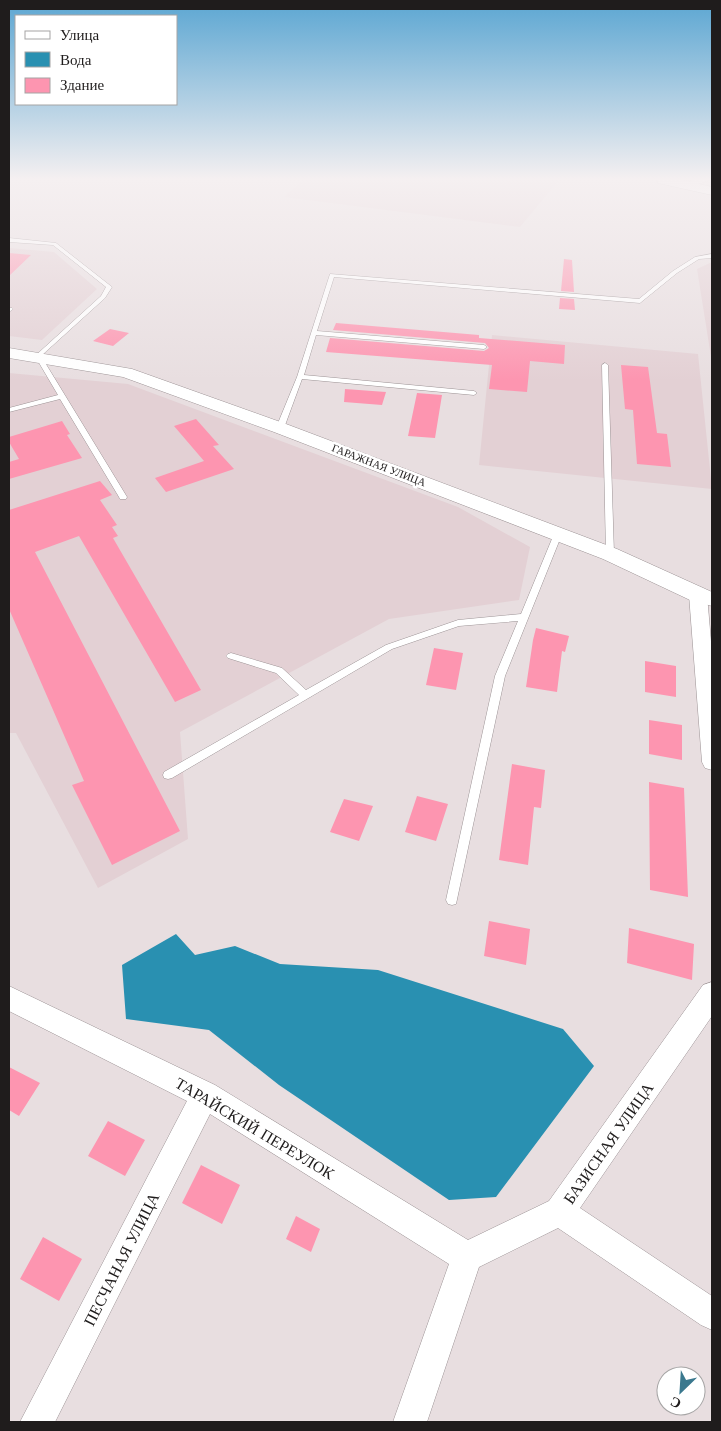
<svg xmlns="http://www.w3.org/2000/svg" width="721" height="1431" font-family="'Libre Baskerville',serif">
<rect width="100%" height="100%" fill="#e8dee0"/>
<path fill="#e3d0d4" d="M303,180H559L520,227L284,197Z
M9,248L54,252L97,289L42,340L9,336Z
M712,262V363L697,269Z
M492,335L698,354L712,489L479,465Z
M9,373L128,384L458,507L530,547L519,600L389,619L180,732L188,839L98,888L16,733H9Z"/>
<path fill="#2990b1" d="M176,934L195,955L235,946L280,964L378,970L563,1029L594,1066L496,1197L449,1200L279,1085L209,1030L126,1019L122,965Z"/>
<path fill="#fd95b0" d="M9,253L31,255L9,276Z
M564,259L572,260L574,292L561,291Z
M560,298L574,299L575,310L559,309Z
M336,323L479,335V338L565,345L564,364L530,361L527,392L489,389L492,365L326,352L330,338L484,351L489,348L485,343L333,330Z
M110,329L129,333L113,346L93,341Z
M621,365L648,367L657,433L667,434L671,467L637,464L633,410L625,409Z
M345,389L386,392L382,405L344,402Z
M417,393L442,395L435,438L408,436Z
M196,419L219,445L213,446L234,469L166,492L155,478L204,461L174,426Z
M62,421L70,434L67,435L82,458L9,479V462L19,459L9,442V437Z
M100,481L112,495L100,500L117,525L112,527L118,536L113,538L201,690L175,702L79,536L35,552L180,831L112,865L72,785L84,781L9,609V510Z
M536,628L569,636L565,652L562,651L557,692L526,687L533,640Z
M434,648L463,653L456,690L426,685Z
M645,661L676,666V697L645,692Z
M649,720L682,725V760L649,754Z
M512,764L545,770L541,808L534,807L528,865L499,860Z
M649,782L684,788L688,897L650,890Z
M417,796L448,804L436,841L405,832Z
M344,799L373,806L359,841L330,832Z
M489,921L530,929L526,965L484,956Z
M629,928L694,944L692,980L627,963Z
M9,1067L40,1083L19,1116L9,1110Z
M108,1121L145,1140L125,1176L88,1156Z
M201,1165L240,1185L222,1224L182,1203Z
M296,1216L320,1229L311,1252L286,1239Z
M43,1237L82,1259L59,1301L20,1279Z"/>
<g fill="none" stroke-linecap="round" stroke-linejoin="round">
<g stroke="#9c9395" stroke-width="1">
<path id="service" d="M9,238L56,243L112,287L105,298L41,356L127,497L126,499H120L119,497L60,399L9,412V408L58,395L35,356L101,296L106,287L53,245L9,242Z
M712,254V258L699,259L677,273L640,303L334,277L317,331L484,345L487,347L484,349L316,335L304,375L474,391L477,393L474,395L302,379L284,428L280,430L276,428L297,377L330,274L639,299L673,271L695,257Z
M9,308H12L13,309L9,312Z
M605,363L608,365L614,554L610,557L606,554L602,365Z
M558,531L562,534L505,676L456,904L452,905L448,904L446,900L495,676L518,621L459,626L392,649L172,778L168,779L164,778L163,775L164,772L299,695L276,673L228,658L226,656L228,654L231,653L282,668L306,690L386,645L458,620L521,614L554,534Z"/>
</g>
<g stroke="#9c9395" stroke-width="1">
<path id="minor" d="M693,180H710L687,188L682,185Z
M698,589L704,591L707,595L712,653V770L705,768L702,762L689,595L692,591Z
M712,982V1016L580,1208L712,1296V1330L701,1325L558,1228L479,1267L427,1422H393L449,1264L210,1114L55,1422H20L187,1101L9,1011V986L215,1085L468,1240L549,1201L703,985Z"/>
</g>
<g stroke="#9c9395" stroke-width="1">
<path id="tertiary" d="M9,348L132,369L286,424L617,549L712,592V606L690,600L603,559L274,432L123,377L9,358Z"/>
</g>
<g stroke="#9c9395" stroke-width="1">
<path id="secondary" d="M657,180H682L712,187V195L658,183Z"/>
</g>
<use href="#service" fill="#fff" fill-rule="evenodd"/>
<use href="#minor" fill="#fff" fill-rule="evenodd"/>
<use href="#tertiary" fill="#fff" fill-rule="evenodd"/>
<use href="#secondary" fill="#fff" fill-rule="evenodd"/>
</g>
<linearGradient id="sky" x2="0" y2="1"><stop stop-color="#5ba6d2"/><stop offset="0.47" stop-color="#f5f0f1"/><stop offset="1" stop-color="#f5f0f1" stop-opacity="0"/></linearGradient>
<rect width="721" height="381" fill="url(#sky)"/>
<g text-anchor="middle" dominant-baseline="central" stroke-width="5" stroke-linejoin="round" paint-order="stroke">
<g font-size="11" fill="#1f1c1c" stroke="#fff">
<text transform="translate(379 465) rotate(21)">ГАРАЖНАЯ УЛИЦА</text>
</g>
<g font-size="16" fill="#1f1c1c" stroke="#fff">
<text transform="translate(255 1128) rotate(31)">ТАРАЙСКИЙ ПЕРЕУЛОК</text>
<text transform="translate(608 1143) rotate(-55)">БАЗИСНАЯ УЛИЦА</text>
<text transform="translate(121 1259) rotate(-63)">ПЕСЧАНАЯ УЛИЦА</text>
</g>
</g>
<rect width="721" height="1431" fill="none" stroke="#1f1c1c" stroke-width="20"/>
<rect x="15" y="15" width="162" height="90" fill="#ffffff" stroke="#a5a4a4"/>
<rect x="25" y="31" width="25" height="8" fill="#ffffff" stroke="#a5a4a4"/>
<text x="60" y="40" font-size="15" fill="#1f1c1c">Улица</text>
<rect x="25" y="52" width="25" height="15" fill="#2990b1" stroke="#a5a4a4"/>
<text x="60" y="65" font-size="15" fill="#1f1c1c">Вода</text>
<rect x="25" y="78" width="25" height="15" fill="#fd95b0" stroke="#a5a4a4"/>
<text x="60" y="90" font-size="15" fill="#1f1c1c">Здание</text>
<g transform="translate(681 1391) rotate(205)"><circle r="24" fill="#ffffff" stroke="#a5a4a4"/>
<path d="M0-4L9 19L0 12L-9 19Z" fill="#3a788e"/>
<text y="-8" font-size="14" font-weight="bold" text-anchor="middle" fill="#1f1c1c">С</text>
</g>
</svg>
